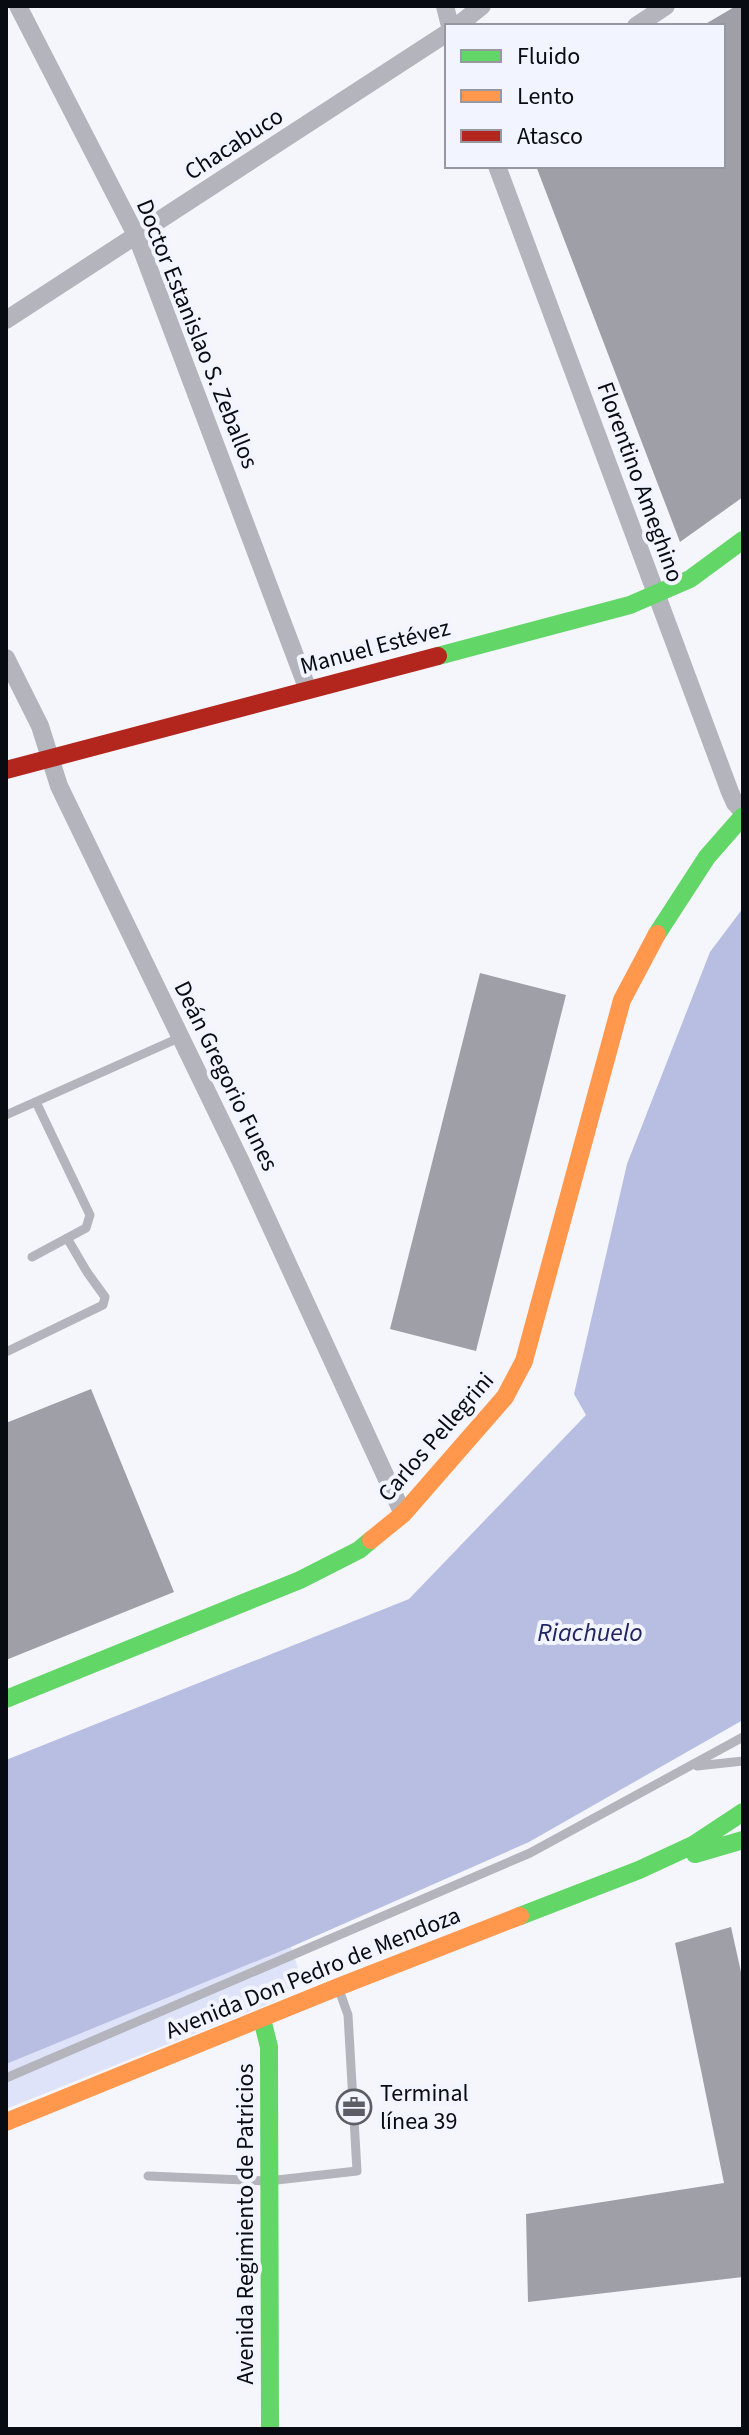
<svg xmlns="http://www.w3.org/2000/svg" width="749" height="2435" font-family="'Source Sans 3',sans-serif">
<rect width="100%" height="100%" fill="#f5f6fc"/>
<path fill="#dee3f9" d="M291,1947L302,1980L273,2002L6,2109V2063Z"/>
<path fill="#b7bee2" d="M743,908V1720L529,1842L291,1947L6,2064V1760L409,1599L586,1415L574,1394L627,1164L710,952Z"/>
<path fill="#9fa0a7" d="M736,6H743V497L680,542L536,166H723V26H702Z
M480,973L566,995L476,1351L390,1329Z
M91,1389L174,1592L6,1660V1423Z
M731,1927L743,1981V2277L528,2302L526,2214L724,2183L675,1943Z"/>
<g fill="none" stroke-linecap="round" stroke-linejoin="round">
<path stroke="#b4b5bc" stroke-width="9" d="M6,1115L181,1037
M32,1257L86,1228L90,1215L36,1102
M6,1352L103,1305L105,1297L87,1272L67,1238
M697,1766L743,1761
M6,2078L530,1853L743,1737
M148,2176L268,2181L357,2171L348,2015L338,1987"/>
<path stroke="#b4b5bc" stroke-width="18" d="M18,6L137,237L308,690
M445,6L450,26
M457,26L482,6
M636,26L666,6
M497,166L730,792L735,803L743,812
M6,320L447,33
M6,658L40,726L59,786L241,1162L403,1514"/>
<path stroke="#63d668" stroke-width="18" d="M438,656L630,605L690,579L743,540
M657,934L707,857L743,816
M6,1699L300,1580L359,1550L371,1540
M695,1854L743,1840
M520,1916L639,1870L693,1845L743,1812
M262,2019L269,2047L270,2429"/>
<path stroke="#ff974d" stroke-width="18" d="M371,1540L403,1514L505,1397L524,1361L622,1000L657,934
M6,2122L338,1987L520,1916"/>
<path stroke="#b3261e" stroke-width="18" d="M6,770L438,656"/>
</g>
<defs>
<g id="office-ring" transform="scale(1.8)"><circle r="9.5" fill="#f2f5ff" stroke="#5c5d65" stroke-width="1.5"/><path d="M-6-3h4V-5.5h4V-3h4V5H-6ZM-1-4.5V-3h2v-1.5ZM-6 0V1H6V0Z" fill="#5c5d65"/></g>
</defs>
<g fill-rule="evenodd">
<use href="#office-ring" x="354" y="2107"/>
</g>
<g text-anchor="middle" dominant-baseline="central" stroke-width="8" stroke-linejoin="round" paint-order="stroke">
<g font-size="24" fill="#090b13" stroke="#f2f5ff">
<text transform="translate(234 144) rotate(-33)">Chacabuco</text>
<text transform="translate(197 334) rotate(68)">Doctor Estanislao S. Zeballos</text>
<text transform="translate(640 482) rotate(70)">Florentino Ameghino</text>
<text transform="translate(375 647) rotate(-15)">Manuel Estévez</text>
<text transform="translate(226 1076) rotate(64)">Deán Gregorio Funes</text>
<text transform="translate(436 1437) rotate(-49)">Carlos Pellegrini</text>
<text transform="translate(313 1973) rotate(-22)">Avenida Don Pedro de Mendoza</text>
<text transform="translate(245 2224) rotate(-90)">Avenida Regimiento de Patricios</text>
</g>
<g font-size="24" fill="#090b13" stroke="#f2f5ff" text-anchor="start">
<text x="380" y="2093">Terminal<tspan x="380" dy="28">línea 39</tspan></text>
</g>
<g font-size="26" font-style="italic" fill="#21255f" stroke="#f2f5ff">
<text x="590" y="1632">Riachuelo</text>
</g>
</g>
<rect width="749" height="2435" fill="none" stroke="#090b13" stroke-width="16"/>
<rect x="445" y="24" width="280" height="144" fill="#f2f5ff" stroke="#9597a1" stroke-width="2"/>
<rect x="461" y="50" width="40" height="12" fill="#63d668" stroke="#9597a1" stroke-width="2"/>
<text x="517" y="64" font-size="24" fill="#090b13">Fluido</text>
<rect x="461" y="90" width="40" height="12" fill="#ff974d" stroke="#9597a1" stroke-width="2"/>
<text x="517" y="104" font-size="24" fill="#090b13">Lento</text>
<rect x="461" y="130" width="40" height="12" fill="#b3261e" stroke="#9597a1" stroke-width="2"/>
<text x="517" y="144" font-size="24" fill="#090b13">Atasco</text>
</svg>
